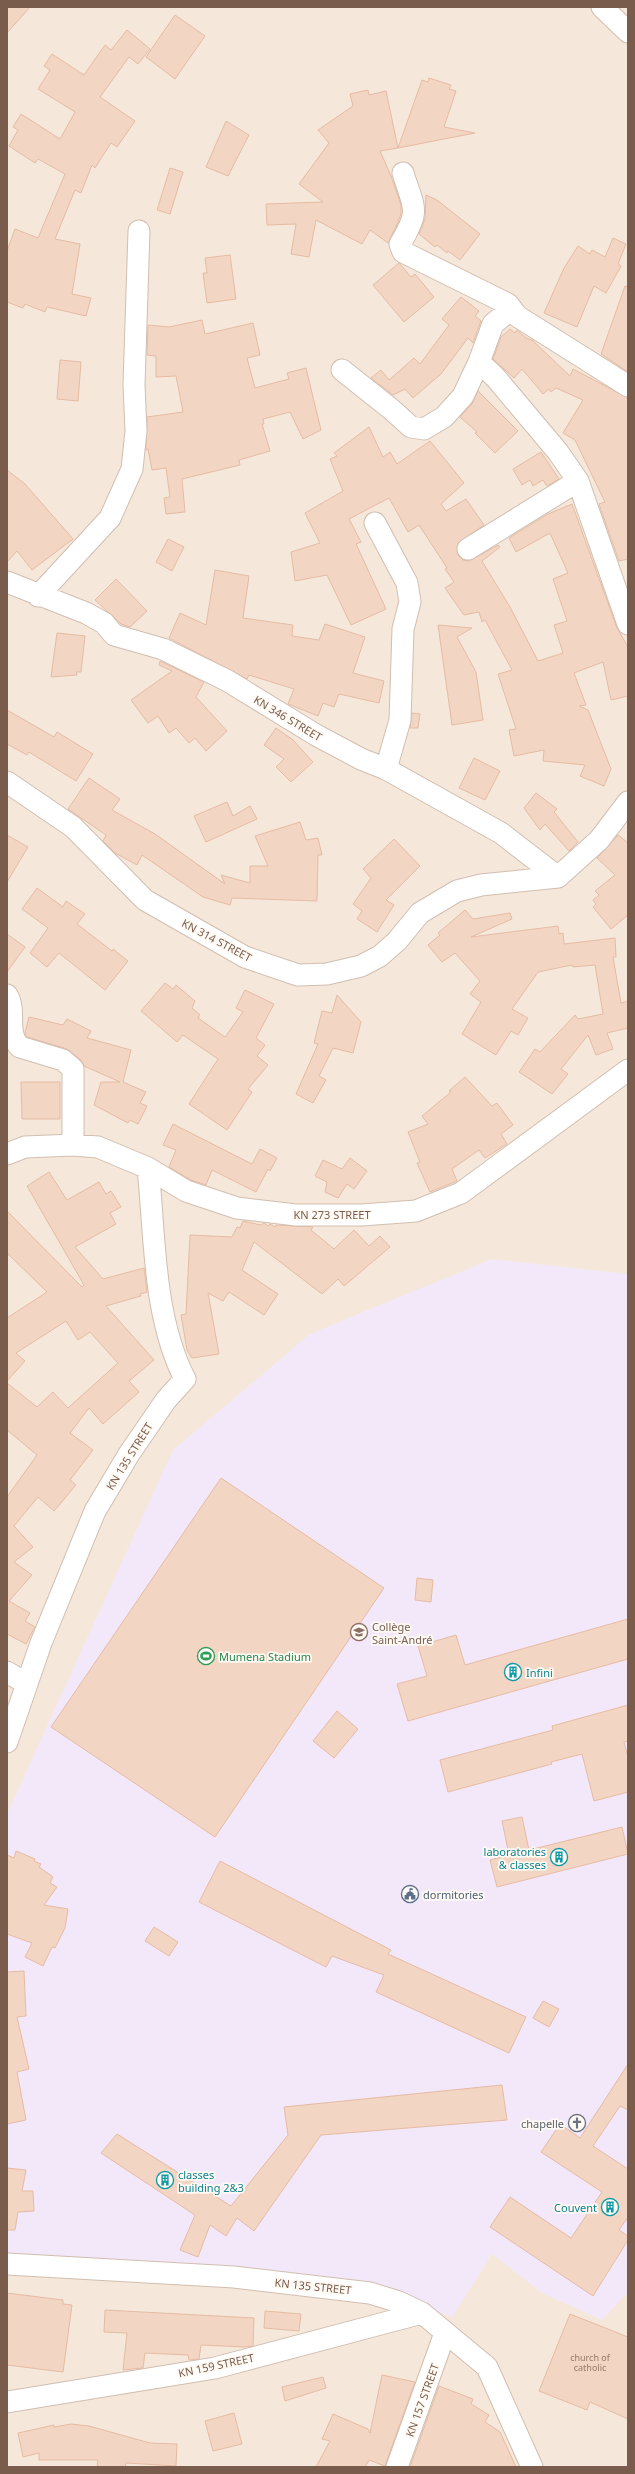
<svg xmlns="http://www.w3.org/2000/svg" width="635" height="2474" font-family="'Noto Sans',sans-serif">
<rect width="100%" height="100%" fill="#fdf6ec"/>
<path fill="#f5e8da" d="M7,7H628V2467H7Z"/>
<path fill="#f3e8fa" d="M492,1259L628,1274V2292L602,2320L542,2293L492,2254L452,2317L374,2286L7,2257V1814L173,1450L310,1334Z"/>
<path fill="#f3d5c3" stroke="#e6bba3" d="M7,7H30L7,33Z
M175,15L205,36L175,79L146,57Z
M127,30L150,49L138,64L129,57L100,97L135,121L117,147L111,143L95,168L92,165L81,193L75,190L55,239L80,244L72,294L91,298L86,316L47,307L45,312L25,304L23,308L7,302V251L15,229L38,238L65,174L38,159L35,163L9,146L18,130L13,127L21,114L60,139L75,112L38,89L50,70L44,66L52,54L84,75L105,45L111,50Z
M429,78L451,85L449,89L456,91L444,127L475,133L398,148L422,80L428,82Z
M368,90L369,95L386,91L398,148L380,151L391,176L401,205V214L396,227L388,243L370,230L362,244L316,220L309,257L291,254L296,224L267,225L266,204L323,202L299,184L329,143L318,130L353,106L350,94Z
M226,121L249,135L228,176L206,167Z
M170,168L183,172L170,214L157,210Z
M426,195L437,200L480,234L460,260L448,251L447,253L437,245L435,247L419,234L425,219Z
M613,238L626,244L618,264L621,266L606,293L594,286L577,327L544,313L564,268L578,246L590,254L592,250L605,257Z
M230,255L236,299L207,303L203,273H207L205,258Z
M399,263L411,277L415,274L434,297L404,322L373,285Z
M625,286L628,287V372L601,354Z
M461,297L479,311L475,316L481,321L473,343L468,338L441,374L413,398L405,389L393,395L371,378L381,370L389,380L414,358L420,364L449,325L442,319Z
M202,320L205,334L253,323L260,355L247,358L255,388L289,379L287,373L306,368L321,430L303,439L290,412L263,419L264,424H262L270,451L239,460L240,465L182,479L185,512L166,514L164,498L170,497L166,468L152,470L148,449L146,450L147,417L183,412L176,376L156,377V356L147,355L148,325L169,327Z
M510,329L515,333L517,330L526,338L532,340L570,376L573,369L628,398V559L619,561L599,504L605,502L575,440L563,433L583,400L556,388L551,392L549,389L543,394L522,369L514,378L493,359L501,337Z
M60,360L81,362L78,401L57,399Z
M478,391L518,431L495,453L475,433L477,432L460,417L472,404Z
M369,427L383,457L390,452L397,464L430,441L464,483L441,504L446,511L466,499L484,525L458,543V555L463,560L469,561L498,545L500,547L482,561L510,607L538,661L563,653L554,625L567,621L553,579L568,573L550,533L516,552L509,538L548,514L572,504L617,628L628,647V696L611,700L603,662L574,673L586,705L579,706L588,710L611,769L604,786L580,776L585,765L543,761L544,750L514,756L509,730L516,729L498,674L512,670L485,620L482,622L479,612L464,615L445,588L454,582L445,569L447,568L419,525L408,532L389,498L349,519L361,542L356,544L386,609L351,625L327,575L295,581L291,552L320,543L305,513L343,491L330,459L337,456L334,453Z
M541,452L559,479L547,486L543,480L533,486L530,480L522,485L513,469Z
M7,470L25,484L73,539L32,570L17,551L7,562Z
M168,539L184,547L172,571L156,562Z
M215,570L249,576L243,618L293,625L292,636L319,640L325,624L365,637L353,673L384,681L379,703L339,694L334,707L323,703L318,716L288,704L294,689L249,675L247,679L169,638L180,613L206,625Z
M116,579L147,611L130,627L121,624L95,600Z
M438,625L472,628L457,637L476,672L483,720L452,725Z
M57,633L85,636L81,672H76L77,675L51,677Z
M160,661L204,682L196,697L227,731L206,751L195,738L189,743L176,728L169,733L158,716L148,723L131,700L172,671L159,665Z
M7,710L54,737L57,732L93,754L76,781L29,752L27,755L7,744Z
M412,713L420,714L418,728H410Z
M276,728L293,740L313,762L291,782L276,767L284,759L264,745Z
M474,758L500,771L485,800L459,788Z
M89,778L120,799L112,810L155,834L225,884L221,875L250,883V866H268L255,836L300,822L306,840L318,838L322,855H318L317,901L232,898L230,905L203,897L142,855L137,865L115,853L103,841L106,835L68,809Z
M536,793L557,809L554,812L578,842L569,851L545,824L540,830L524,808Z
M227,802L233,816L250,806L257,819L206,842L194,816Z
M7,835L28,847L7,882Z
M618,835L628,843V915L611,929L593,907L596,904L593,900L599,895L595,891L615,875L597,858Z
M394,839L420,866L386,900L394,905L377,932L357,919L362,911L353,904L371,878L363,869Z
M37,888L63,907L66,901L85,914L77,924L112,951L113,949L128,961L105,990L59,953L47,967L30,953L48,928L22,909Z
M465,910L473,919L510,913L512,919L471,937L558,926L559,934L563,933L564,944L615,938L616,957H613L621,1003L628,1001V1028L607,1033L613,1049L596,1055L588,1035L561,1069L568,1074L552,1094L519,1072L535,1049L540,1052L575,1015L578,1019L603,1014L595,965L573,967L572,965L538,972L512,1009L528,1018L518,1035L511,1031L496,1055L462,1034L481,1002L470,994L480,981L455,953L442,962L428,945L440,935L438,933Z
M7,934L25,947L7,972Z
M165,983L173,989L176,985L195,1001L192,1008L200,1015L198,1018L225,1037L243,1012L236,1008L245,990L274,1004L256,1038L265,1045L257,1056L268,1065L248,1089L252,1092L227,1130L189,1104L218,1059L183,1035L177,1042L141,1011Z
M337,995L361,1022L353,1053L333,1048L319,1076L326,1080L313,1103L296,1094L318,1044L314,1043L322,1011L332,1013Z
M29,1017L63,1025L67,1019L91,1031L87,1038L131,1050L123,1082L146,1092L140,1103L147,1106L138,1124L130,1120L128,1123L94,1105L101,1082H120L84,1066L81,1060L67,1049L27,1037L25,1033Z
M465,1077L492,1106L497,1103L513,1125L501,1134L507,1144L485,1158L479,1150L452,1169L457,1181L430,1192L417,1163L420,1162L408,1132L428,1124L422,1116L451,1092L449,1091Z
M21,1082H60V1119H22Z
M173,1124L252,1164L260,1149L277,1158L270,1171L268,1169L256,1192L212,1170L206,1185L191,1180L169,1167L176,1150L163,1145Z
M350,1158L367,1171L354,1189L347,1184L338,1198L325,1192L327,1182L315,1176L323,1160L342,1169Z
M49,1172L67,1200L99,1182L106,1194L111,1191L121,1207L110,1213L116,1224L75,1247L103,1279L144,1268L147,1292L140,1294L141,1296L106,1306L154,1360L129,1381L139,1392L103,1424L89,1408L70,1433L93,1450L70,1480L76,1485L54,1511L38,1497L14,1526L33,1547L14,1562L32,1575L9,1601L30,1613L25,1621L35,1627L26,1644L7,1634V1497L37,1455L7,1430V1383L37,1407L53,1392L68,1408L118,1363L90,1332L78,1340L66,1321L16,1353L25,1361L7,1381V1318L47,1292L7,1253V1211L82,1287L84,1285L27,1186Z
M243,1221L261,1225L264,1223L268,1226L270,1224L275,1227L276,1225L313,1227L311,1230L334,1249L354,1230L369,1246L380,1236L390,1247L344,1286L338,1279L322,1294L254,1242L242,1270L278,1294L264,1315L229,1292L223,1301L208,1293L219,1354L192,1358L187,1350L181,1315L186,1314L190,1235L232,1237L237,1227L240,1228Z
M221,1478L384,1588L215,1837L51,1727Z
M417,1578L433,1580L431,1602L415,1600Z
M628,1619V1659L408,1721L397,1684L427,1676L418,1646L456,1635L465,1665Z
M628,1705V1741L624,1742L628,1757V1792L594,1801L582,1754L551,1762L552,1764L448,1792L440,1760L553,1730L552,1726Z
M337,1711L358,1729L334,1758L313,1741Z
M522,1817L529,1850L622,1827L628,1854L497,1887L490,1860L509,1855L502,1821Z
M16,1851L35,1859L34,1861L41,1864L39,1867L53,1877L50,1883L57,1887L44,1905L68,1909L65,1928L55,1948L52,1947L43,1966L25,1957L32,1943L7,1934V1855L14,1858Z
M220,1861L391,1950L388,1954L526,2017L509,2053L376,1992L384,1975L332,1956L326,1967L199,1902Z
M154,1927L178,1942L169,1956L145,1941Z
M24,1971L26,2016L17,2017L29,2069L17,2072L26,2120L7,2124V1972Z
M543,2001L559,2009L549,2027L533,2018Z
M628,2064V2110L620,2106L593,2146L628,2169V2217L619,2230L628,2236V2240L593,2296L490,2227L510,2197L571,2238L602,2192L541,2152L560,2124L580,2138Z
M502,2085L507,2120L321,2135L254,2231L237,2218L226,2236L210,2225L198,2257L180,2250L195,2215L101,2153L117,2134L231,2206L288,2135L284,2107Z
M7,2168L26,2170L22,2191H33L34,2211L18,2212L15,2230H7Z
M7,2293L63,2300V2304L72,2305L63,2372L7,2365Z
M105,2310L254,2318L253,2346L245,2347L201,2345L199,2359L189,2360L188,2355L145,2353L143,2368L123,2370L127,2333L104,2332Z
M265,2311L301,2314L299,2331L264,2328Z
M570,2314L628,2337V2419L590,2402L587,2410L539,2391Z
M382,2375L415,2382L385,2466L369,2460L365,2467H316L330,2441L322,2439L333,2414L368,2429L370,2433Z
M323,2377L326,2388L285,2401L282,2387Z
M439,2386L473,2399L471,2404L489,2415L485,2422L500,2432L516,2467H410Z
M234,2413L242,2444L213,2451L205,2421Z
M71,2424L89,2426L150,2443L177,2444L176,2466L126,2463L125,2467H97L98,2460H39V2453L23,2457L18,2433L54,2425V2427Z"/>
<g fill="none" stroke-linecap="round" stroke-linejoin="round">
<g stroke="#d1beb0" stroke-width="23">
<path id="minor" d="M602,7L628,32
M403,173C414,209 421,209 400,244L403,252L508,304
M479,362L495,377L558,452L578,481L628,624
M342,370L391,409L411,427L424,429L444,417L463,396L479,362L493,324L504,315L508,304L517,316L628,386
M375,523L407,583L410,602L403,629L400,720L386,769
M468,549L578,481
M7,582L86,613L104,623L114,635L163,649L228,681L316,735L361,759L386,769L501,833L558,877
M38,596L110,518L132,469L136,431L134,385L139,231
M7,782L73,827L145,900L245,957L298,975L327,974L361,966L380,956L397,941L420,913L457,891L481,885L558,877L599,840L628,802
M7,995C17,1011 5,1033 20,1047L63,1060L73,1069V1145
M7,1154L25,1147L73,1145L98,1147L148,1168L186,1191L237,1208L296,1215H362L416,1211L461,1193L628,1070
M7,1672L27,1684
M7,1742L41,1643L95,1511L129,1454L166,1400L185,1379C153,1317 155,1236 148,1168
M7,2264L234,2277L370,2293L399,2302L422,2313L487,2367L532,2467
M7,2402L215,2368L422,2313
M397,2467L445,2333"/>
</g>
<use href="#minor" stroke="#fff" stroke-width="21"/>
</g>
<defs>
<g id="school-ring" transform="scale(0.9)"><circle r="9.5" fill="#fffaf3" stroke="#8d6e63" stroke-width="1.5"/><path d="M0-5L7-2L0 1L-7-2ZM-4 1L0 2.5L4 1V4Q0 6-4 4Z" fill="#8d6e63"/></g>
<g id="stadium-ring" transform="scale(0.9)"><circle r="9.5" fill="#fffaf3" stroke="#2e9e5b" stroke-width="1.5"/><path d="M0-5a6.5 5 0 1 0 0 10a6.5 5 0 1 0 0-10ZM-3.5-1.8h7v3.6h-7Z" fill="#2e9e5b"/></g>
<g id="building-ring" transform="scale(0.9)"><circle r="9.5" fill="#fffaf3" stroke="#0f9aa8" stroke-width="1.5"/><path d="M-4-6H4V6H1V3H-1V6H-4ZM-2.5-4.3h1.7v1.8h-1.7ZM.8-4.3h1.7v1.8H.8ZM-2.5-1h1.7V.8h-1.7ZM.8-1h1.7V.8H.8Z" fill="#0f9aa8"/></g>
<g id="civic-ring" transform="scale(0.9)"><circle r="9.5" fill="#fffaf3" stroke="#5c6f8a" stroke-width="1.5"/><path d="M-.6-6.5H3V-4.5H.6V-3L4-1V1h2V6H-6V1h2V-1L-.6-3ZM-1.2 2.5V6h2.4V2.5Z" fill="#5c6f8a"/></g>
<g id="church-ring" transform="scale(0.9)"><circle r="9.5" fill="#fffaf3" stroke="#6b7280" stroke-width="1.5"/><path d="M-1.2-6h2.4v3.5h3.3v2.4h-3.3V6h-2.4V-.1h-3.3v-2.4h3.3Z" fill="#6b7280"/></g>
</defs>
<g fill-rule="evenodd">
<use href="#school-ring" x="359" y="1632"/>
<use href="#stadium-ring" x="206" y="1656"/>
<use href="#building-ring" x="513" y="1672"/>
<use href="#building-ring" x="559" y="1857"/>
<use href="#civic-ring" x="410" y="1894"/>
<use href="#church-ring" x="577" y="2123"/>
<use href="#building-ring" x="165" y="2180"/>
<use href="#building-ring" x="610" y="2207"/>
</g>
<g text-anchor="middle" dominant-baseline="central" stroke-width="3.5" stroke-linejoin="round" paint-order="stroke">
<g font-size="9" fill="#987a6a">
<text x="590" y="2357">church of<tspan x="590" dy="10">catholic</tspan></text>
</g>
<g font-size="11" fill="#7a5c4d" stroke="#fffaf3">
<text transform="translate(288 718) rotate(31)">KN 346 STREET</text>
<text transform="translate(217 940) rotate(28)">KN 314 STREET</text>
<text x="332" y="1214">KN 273 STREET</text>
<text transform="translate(129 1456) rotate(-58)">KN 135 STREET</text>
<text transform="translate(313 2286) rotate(6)">KN 135 STREET</text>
<text transform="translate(216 2365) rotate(-12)">KN 159 STREET</text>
<text transform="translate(422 2400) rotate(-70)">KN 157 STREET</text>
</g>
<g font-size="11" fill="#785e54" stroke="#fffaf3" text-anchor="start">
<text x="372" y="1626">Collège<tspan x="372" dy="13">Saint-André</tspan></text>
</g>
<g font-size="11" fill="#27864d" stroke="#fffaf3" text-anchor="start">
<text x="219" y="1656">Mumena Stadium</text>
</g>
<g font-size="11" fill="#0d838f" stroke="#fffaf3" text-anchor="start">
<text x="526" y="1672">Infini</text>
<text x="546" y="1851" text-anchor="end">laboratories<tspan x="546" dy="13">&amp; classes</tspan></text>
<text x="178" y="2174">classes<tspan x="178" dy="13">building 2&amp;3</tspan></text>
<text x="597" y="2207" text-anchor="end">Couvent</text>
</g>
<g font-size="11" fill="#4e5e75" stroke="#fffaf3" text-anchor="start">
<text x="423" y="1894">dormitories</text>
</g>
<g font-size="11" fill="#5b616d" stroke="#fffaf3" text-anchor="end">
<text x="564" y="2123">chapelle</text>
</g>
</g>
<rect width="635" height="2474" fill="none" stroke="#7a5c4d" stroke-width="16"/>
</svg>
